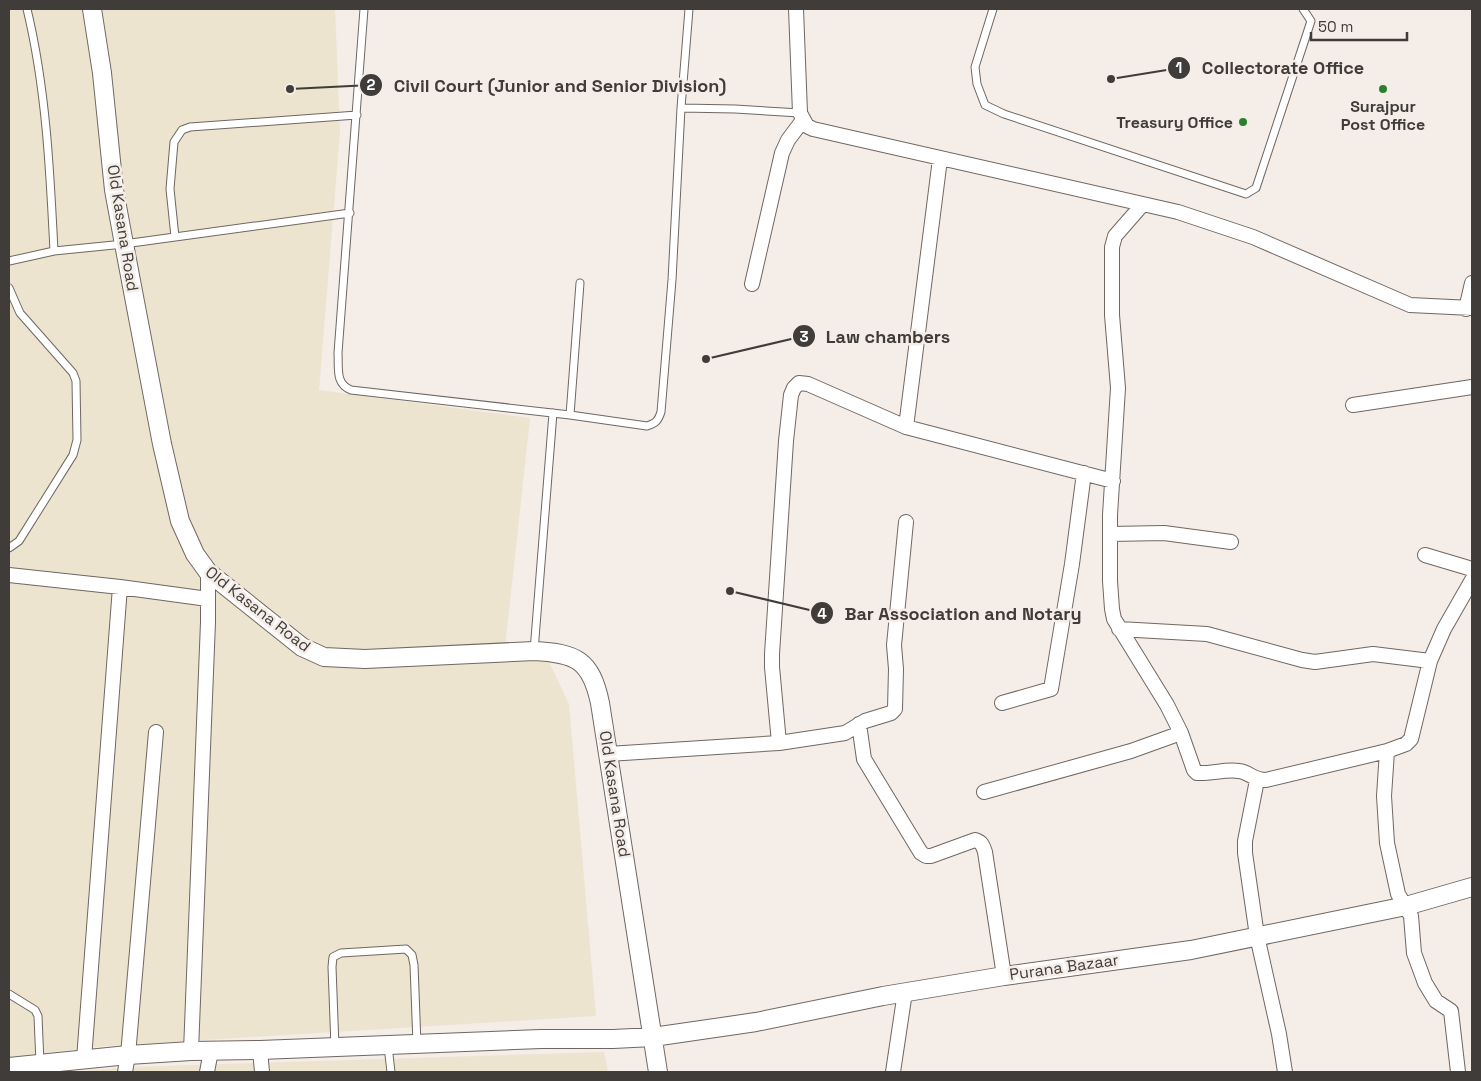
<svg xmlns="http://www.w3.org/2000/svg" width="1481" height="1081" font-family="'Space Grotesk',sans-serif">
<rect width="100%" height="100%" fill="#f5ede7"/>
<path fill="#ece4ce" d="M9,9H335L340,132L319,390L530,418L504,657L549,662L569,704L596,1016L105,1046L9,1057Z
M604,1052L608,1072H73L130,1067Z"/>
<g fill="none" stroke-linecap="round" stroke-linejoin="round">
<g stroke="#6f6762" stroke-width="9">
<path id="service" d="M27,9C46,88 50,170 54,251
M364,9L338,353C339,368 335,384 351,390L570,415L647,426C656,423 658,421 661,412L672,280L681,108L689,9
M993,9L975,67L977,84L985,105L1004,114L1246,194L1256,188L1311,21L1303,9
M681,108L735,109L800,113
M175,237L170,189L174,142L182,130L190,127L357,115
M9,261L54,251L124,244L350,213
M9,288L20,313L73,373L76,381L77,440L73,455L19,541L9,548
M570,415L580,283
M534,651L553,413
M9,994L35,1010L38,1016L40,1063
M388,1046L391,1072
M335,1047L332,967L333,957L341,953L406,949L412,955L414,965L417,1044"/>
</g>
<g stroke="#6f6762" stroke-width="16">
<path id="minor" d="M796,9L800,113L807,126L813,129L1178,212L1253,237L1410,305L1472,308
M940,159L906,427L1113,481
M1143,204L1115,236L1112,247V315L1118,388L1110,515V581L1112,609L1114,619L1167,705L1181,733L1194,770L1197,773C1211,774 1225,769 1239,771C1249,772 1253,780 1266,780L1387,751L1384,796L1387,843L1398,894L1411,916L1414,953L1425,983L1436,1001L1451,1011L1458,1072
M752,284L782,153L788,140L803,120
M1466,309L1472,283
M1353,405L1472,387
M1110,534L1164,533L1231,542
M1425,555L1472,569
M9,575L120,587L208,599
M1119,629L1207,634L1302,660L1315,662L1373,654L1430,661
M1002,703L1051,689L1072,564L1084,473
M859,724L864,759L921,853L926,856H931L975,840C982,842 983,846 985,852L1004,976
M779,743L772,667V654L786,441L791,395L794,388L799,383L808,384L906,427
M1387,751L1406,744L1411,739L1430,661L1444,629L1472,580
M608,754L779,743L845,733L865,721L891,713L895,709L896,669L894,645L906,522
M1257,780L1245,841V853L1257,936L1279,1034L1285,1072
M984,792L1131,751L1181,733
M260,1050L262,1072
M191,1051L208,622V572
M84,1059L120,587
M125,1072L128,1055L156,732
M207,1072L211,1051
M893,1072L905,992"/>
</g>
<g stroke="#6f6762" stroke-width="20">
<path id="tertiary" d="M92,9L102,73L114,190L124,244L162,444L180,521L195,554L208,572L302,647L324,657L365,659L534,651C576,653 591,660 600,703L658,1072
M9,1067L128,1055L191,1051L260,1050L541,1039H613L653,1037L756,1022L883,996L1004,976L1191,950L1406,906L1472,887"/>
</g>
<use href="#service" stroke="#fff" stroke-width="7"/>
<use href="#minor" stroke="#fff" stroke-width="14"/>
<use href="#tertiary" stroke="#fff" stroke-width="18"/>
</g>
<g fill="#2b802d" stroke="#f5ede7" stroke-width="2">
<circle cx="1383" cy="89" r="5"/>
<circle cx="1243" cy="122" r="5"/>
</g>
<g text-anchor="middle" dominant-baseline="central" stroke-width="5" stroke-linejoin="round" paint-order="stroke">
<g font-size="16" font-weight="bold" fill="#3f3c3a" stroke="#f5ede7">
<text x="1383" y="106">Surajpur<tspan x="1383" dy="18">Post Office</tspan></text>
<text x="1233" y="122" text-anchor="end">Treasury Office</text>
</g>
<g font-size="16" fill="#3f3c3a" stroke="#f5ede7">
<text transform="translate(123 228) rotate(81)">Old Kasana Road</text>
<text transform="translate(258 609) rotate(38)">Old Kasana Road</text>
<text transform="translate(615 794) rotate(81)">Old Kasana Road</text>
<text transform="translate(1064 967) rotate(-8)">Purana Bazaar</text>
</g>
</g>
<path fill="none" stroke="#3f3c3a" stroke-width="2" d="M1111 79L1179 68M290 89L371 85M706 359L804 336M730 591L822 613"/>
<g fill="#3f3c3a" stroke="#f5ede7" stroke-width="2">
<circle cx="1111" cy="79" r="5"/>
<circle cx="290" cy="89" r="5"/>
<circle cx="706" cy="359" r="5"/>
<circle cx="730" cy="591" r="5"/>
<circle cx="1179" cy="68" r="12"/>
<circle cx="371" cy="85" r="12"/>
<circle cx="804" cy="336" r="12"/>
<circle cx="822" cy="613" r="12"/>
</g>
<g font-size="15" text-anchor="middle" font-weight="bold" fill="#fff">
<text x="1179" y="73">1</text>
<text x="371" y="90">2</text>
<text x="804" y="342">3</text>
<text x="822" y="619">4</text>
</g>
<g font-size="18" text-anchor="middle" font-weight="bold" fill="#3f3c3a" stroke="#f5ede7" stroke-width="5" stroke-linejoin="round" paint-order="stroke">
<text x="1283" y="74">Collectorate Office</text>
<text x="560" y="92">Civil Court (Junior and Senior Division)</text>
<text x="888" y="343">Law chambers</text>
<text x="963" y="620">Bar Association and Notary</text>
</g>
<rect width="1481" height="1081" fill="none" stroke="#3f3c3a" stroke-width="20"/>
<path d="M1311 32v8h96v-8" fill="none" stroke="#3f3c3a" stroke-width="2.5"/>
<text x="1318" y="32" font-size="15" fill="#3f3c3a" stroke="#f5ede7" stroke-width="4" paint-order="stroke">50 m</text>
</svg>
